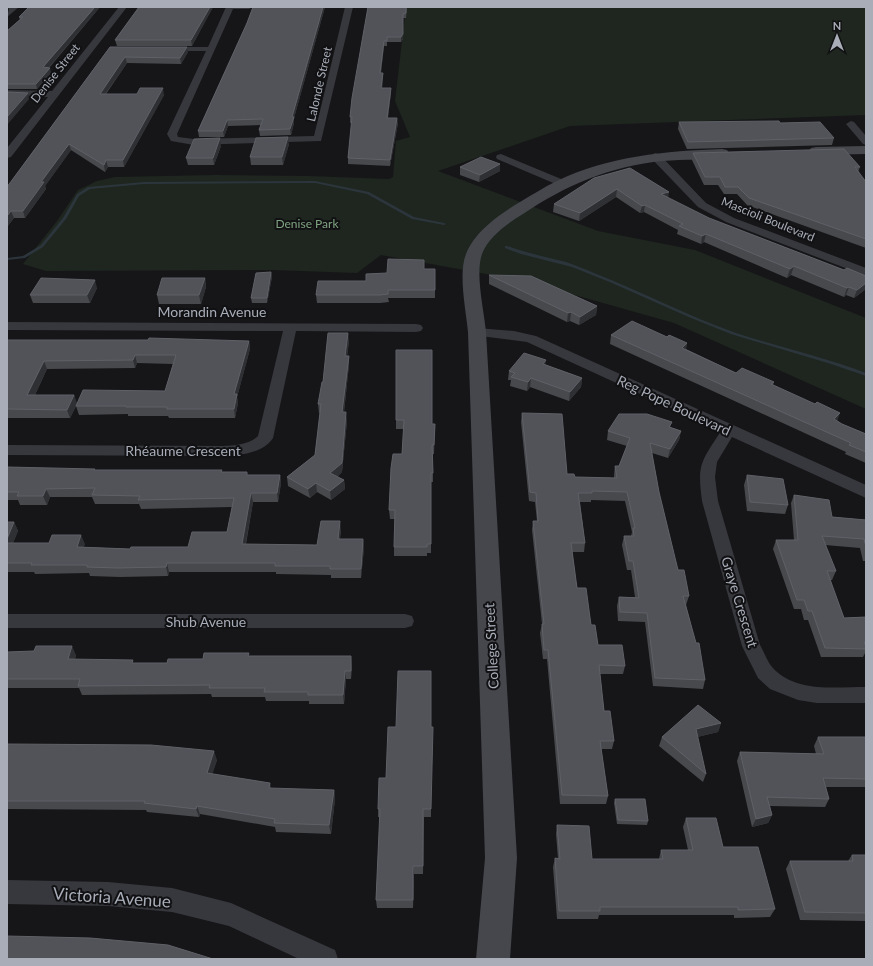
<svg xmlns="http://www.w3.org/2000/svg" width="873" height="966" font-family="Lato,sans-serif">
<rect width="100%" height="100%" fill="#161618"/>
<path fill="#1e261f" d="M406,7H866V115L570,126L438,171L598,231L695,250L866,318V409L674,323L525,281L381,255L357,273L272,270L46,271L23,264L57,221L78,190L97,181L115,177L216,175L309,176L389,179L393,177L396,141L410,137L395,101Z"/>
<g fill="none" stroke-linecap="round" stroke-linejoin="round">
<path fill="#2c353c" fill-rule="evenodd" d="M315,181L369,192L414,217L444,223L446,224L444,225L412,219L367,194L315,183L144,184L90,189L79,196L66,219L43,247L25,258L7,260V258L23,256L41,245L63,218L77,194L88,187L144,182Z
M505,246H507C526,253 546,257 566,262C575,265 585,269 594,273C642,292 688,316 736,333C779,347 824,357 866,373V376L831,364L731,334L691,318L612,283L572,267L521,254L505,248Z"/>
<path fill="#37383d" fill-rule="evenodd" d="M7,7H19L7,17L9,9Z
M119,7H127L11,157L7,158V148L48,97L7,96V90L52,91Z
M226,7H253L249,9H233L177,134L178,137L194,139L314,136L345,7H353L321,141L194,145L171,141L167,134L206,51H166L162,49L166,47H208Z
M851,121L854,122L866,136V145L863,144L846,124Z
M655,153L659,154L706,203L734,218L866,268V276L726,222L698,207L651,158L650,156Z
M501,154L566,181L567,183L566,185H558L497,159L496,157L497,155Z
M7,322L416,324L421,325L423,328L421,331L416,332L296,331L273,438C262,454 240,455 223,456L7,455V445L223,446C236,445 248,445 258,436L283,331L7,330Z
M477,328L514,331L536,336L866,485V498L732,437L717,462L715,477L718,501L760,645C764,652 767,661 772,667C795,693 835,687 866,687V703H817L798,700L770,689L758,678L742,646L702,501C697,464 701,462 721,431L527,342L472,335L470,332L472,329Z
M7,614H405L412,616L414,621L412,626L405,628H7Z
M7,880L108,882L172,888L231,903L335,950L338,959H299L229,926L172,912L108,906L7,904Z"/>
<path fill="#45474d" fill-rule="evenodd" d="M866,146V154L816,155L811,154L809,151L811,148L816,147Z
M722,149L727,150L729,153L727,156C707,161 684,159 663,161C611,166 566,185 523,214C508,223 489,236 482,254C475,274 484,310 486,332L517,858L510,959H476L485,858L468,332C466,310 458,274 466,254C475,231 500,214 520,202C532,195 544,187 557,181C608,156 666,151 722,149Z"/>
</g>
<path fill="#47494d" d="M100,7L49,68L51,73L37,89H7V31L20,20L19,17Z
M139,7H213L192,46H117L115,40Z
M253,7H325L294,118V123L291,135L260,136L259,130L261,125L228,126L224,137H199L198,131L247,23Z
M368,7H407L406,18H403V39L401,42H387V46H384L381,73H383V78L382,88L391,93L388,118L398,123L390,166L348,164V158L352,123H350V117Z
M110,47L188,52L181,64L127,63L106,94L164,95L124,167H108L105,172L71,150L45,186L46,189L25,218H14L7,227V187Z
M679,122L834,138L832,145L687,149L678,129Z
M289,144L283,165H251L250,157Z
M221,146L214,165H188L186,158Z
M693,153L860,167L858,172L866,182V248L747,205L737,194H724L718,185H704L692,160Z
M500,164V171L479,182L460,175V167Z
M630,168L668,198L709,218L844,270L866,276V289L854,298L846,295L844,297L791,275L787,278L704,242L701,244L677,234L678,230L644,212L640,213L616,197L579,221L553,212L554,204Z
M424,269H435V298H388L389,302L380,303H317L316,295L366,281L387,273Z
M271,272L272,277L267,303H252L251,298Z
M489,275L597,306L596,315L579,325L570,321L567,322L489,284Z
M205,278L206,287L201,304H159L157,295Z
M97,288L90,303H33L30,295Z
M611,335L667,337L687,343L686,349L736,373L774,382L773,385L842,424L866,434V463L845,454L846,452L610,344Z
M7,340L249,341L250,349L237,397L238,403L235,418H169L168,416H128V414L79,415L76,406L165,391L173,364L137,363L135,368L47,369L35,395H74L77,404L70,418H7Z
M349,341L347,356H349V365L344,412L347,421L342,472L337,477L344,480L345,489L331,500L317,492L310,498L288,486L287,477L315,455L320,413H319L318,404L323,382Z
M396,350L432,424H435L434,454H433V482H431V553H427V556H394V547L395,519H390L389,510L402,454L404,429H396Z
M546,365L582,378L581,387L569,401L530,387L527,391L510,386L511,380H508L509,371Z
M522,413L567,474L575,477L614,478V475L615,466H619L627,446L607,440L608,431L672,422L670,427L681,431L679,440L668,458L652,453L659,492L678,570L689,596L686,605L705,680L703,689L653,686L645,622L618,621L617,606L619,597H635L631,570H627L622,545L624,536H631L632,532L625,501L591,500V502H580L585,543L584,552H572L577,588L591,625L598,645L625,666L623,674H600L604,711L614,741L612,749H601L608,796L606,804H560L547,659H543L540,633L542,624L532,530L533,521H537L535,502L529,501L521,422Z
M7,467L96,470H222V472L248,475H280L281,483L278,502H253L246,544L317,545L341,530L340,539H363L364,548L361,578H331V575L276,574V572H169L168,576L120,577L90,576L89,573L35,574L34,572H7V522H14L18,531L13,543L85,544L83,547L130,549L188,547L227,532L232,507L141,509L139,504H95L92,497H50L47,505H20L18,500H7Z
M747,475L788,505L785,514L747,511L744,485Z
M794,495L832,517L866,520V561H863L860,548L825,545L836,571L832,580H830L844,618L866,617V651L863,657H821L808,620H804L801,609H794L773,549L776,540H794L791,503Z
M7,652L76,655L75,659L134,663H167L203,659L249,656L352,665L351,679H346L344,704H309V701H266L265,697H212L211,694L82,695L79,688H7Z
M431,671V817H424L423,874H414L413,908H377L376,900L380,817H378V809L386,778L396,727Z
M721,723L718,732L697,737L706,774L703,782L659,746L662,737Z
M818,737H866V787H826L829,799L825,807L770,806L772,815L768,823L752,827L737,761L740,752L816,754L814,746Z
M7,744L217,760L212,774L272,789L334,790L335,799L331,834L276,832L275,827L200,814L199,817L147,812L146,810L7,809Z
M615,799L648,821L647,825L617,824L614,803Z
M686,818L723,847L775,909L770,917L734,918V915H599L598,919H557L553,867L555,858L558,859L556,834L557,825L592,859H659L661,850H688L683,827Z
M852,855H866V921L800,920L786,869L790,861H848Z"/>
<path fill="#2f3033" d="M95,7H100L44,73L43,67Z
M210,7H213L192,46L191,40Z
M323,7H325L294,118V123L291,135L290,129L292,117Z
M403,14V39L401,42V37Z
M384,41V46L380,78V73Z
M187,47L188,52L181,64L180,58Z
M125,57L127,63L101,100L100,94Z
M50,68L51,73L37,89L36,84Z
M383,73V78L382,93L381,88Z
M163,88L164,95L124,167L123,160Z
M391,88V93L387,123V118Z
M28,93L30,98L7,125V117Z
M397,118L398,123L390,166V160Z
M227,120L228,126L224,137L223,131Z
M288,137L289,144L283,165L282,157Z
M220,138L221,146L214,165L213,158Z
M69,144L71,150L45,186L46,189L25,218L23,211L41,182Z
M106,160L108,167L105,172L104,165Z
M500,164V171L479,182L480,175Z
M617,189L616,197L579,221L580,213Z
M669,192L668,200L661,194Z
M645,205L644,212L640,213L642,206Z
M11,211L14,218L7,227V216Z
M706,234L704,242L701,244L702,236Z
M794,266L791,275L787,278L790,269Z
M271,272L272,277L267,303V298Z
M205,278L206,287L201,304L199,295Z
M95,280L97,288L90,303L87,295Z
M866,283V289L854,298L857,290Z
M849,287L846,295L844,297L847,288Z
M597,306L596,315L579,325L580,317Z
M571,312L570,321L567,322L568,313Z
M348,333L349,341L346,365L345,356Z
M249,341L250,349L237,397L238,403L235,418L234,409V394Z
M687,343L685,352L682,348Z
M135,355L137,363L135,368L133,360Z
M349,356V365L343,421L342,412Z
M546,360L545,369L543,364Z
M44,361L47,369L31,403L27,395Z
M531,378L530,387L527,391L528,382Z
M582,378L581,387L569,401L570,392Z
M74,395L77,404L70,418L67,410Z
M346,412L347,421L342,472L331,482L330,473Z
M840,413L837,422L834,419Z
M681,431L679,440L668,458L670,449Z
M280,475L281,483L278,502L277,493Z
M344,480L345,489L331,500L330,491Z
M316,483L317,492L310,498L308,489Z
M46,489L50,497L47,505L43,496Z
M251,493L253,502L244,553L242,544Z
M340,521L341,530L338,548V539Z
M14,522L18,531L9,552L7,547V539Z
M81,535L85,544L80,556L77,547Z
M363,539L364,548L361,578V569Z
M167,563L169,572L168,576L166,567Z
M72,646L76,655L72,668L68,659Z
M351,656L352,665L351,679Z
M345,671L346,679L344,704L343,695Z
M721,723L718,732L693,738L696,729Z
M214,751L217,760L210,782L207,773Z
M270,783L272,792L269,788Z
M334,790L335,799L331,834L329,825Z
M197,806L200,814L199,817L196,809Z
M772,815L768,823L752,827L756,819Z
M413,866L414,874L413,908Z"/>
<path fill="#525359" stroke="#5f6168" d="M29,7H95L43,67L50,68L36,84H7V31L23,17H19Z
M139,7H210L191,40H115Z
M253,7H323L292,117H294L290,129L259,130L263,119L227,120L223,131H198L247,23Z
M368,7H406V13L403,14V34L401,37H387V41H384L380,73H383L381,88H391L387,118H397L390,160L348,158L352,117H350L352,98Z
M110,47H187L180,58L125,57L100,94H137L140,88H163L123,160H106L104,165L69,144L41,182H44L23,211H11L7,216V187Z
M7,92L28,93L7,117Z
M779,121L780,123L820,122L834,138L688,142L679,122Z
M288,137L282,157H250L256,138Z
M220,138L213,158H186L194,139Z
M844,149L860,167H855L866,182V239L749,198L738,187H725L720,177H705L693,153Z
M481,157L500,164L480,175L460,167Z
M630,168L669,192L661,194L709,218L844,270L847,268L866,276V283L857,290L849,287L847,288L794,266L790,269L706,234L702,236L679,226L683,224L645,205L642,206L617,189L580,213L554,204L594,178Z
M388,259L424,260V269H435V290H388V294L380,295H316L318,281H366V274L387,273Z
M271,272L267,298H251L256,273Z
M489,275L531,276L597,306L580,317L571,312L568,313Z
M41,278L95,280L87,295H30Z
M162,278H205L199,295H157Z
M632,321L667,337L669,335L687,343L682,348L736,373L742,368L774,382L771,384L815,404L817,402L840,413L834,419L842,424L866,434V452L849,445L851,443L611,335Z
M328,333H348L345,356H349L342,412H346L342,463L330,473L344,480L330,491L316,483L308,489L287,477L315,455L321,404H318L322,382H323Z
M149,338L249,341L234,394H237L234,409H167V407H126V406H76L83,390L165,391L176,355H135L133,360L44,361L27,395H74L67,410L7,409V340H148Z
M396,350H432V424H435L434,445H432L433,473H431V544H427V547H394L395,510H389L391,468L393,454H402L404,420H396Z
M524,353L546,360L543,364L582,378L570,392L531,378L528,382L511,377L515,373L509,371Z
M522,413L562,414L567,474H574L575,477L617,478L615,466H619L630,438L608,431L619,414H647L672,422L669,427L681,431L670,449L650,443L659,492L678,570H684L689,596H683L696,643H699L705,680L655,678L647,613L620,612L619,597L639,598L633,561H629L624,536H634L633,528H635L627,492L592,491V493H578L585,543H571L577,588H586L591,625H595L598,645H622L625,666L599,665L604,711H610L614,741H600L608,796L562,795L548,650H544L542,624H544L533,521H538L536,493L530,492Z
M7,467L95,469L94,470H222L221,472H247V475H280L277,493H251L242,544L317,545L321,521H340L338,539H363L361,569H330V566H275V563H167L166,567L117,568L87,567V565H31L32,563H7V543H49L52,535H81L77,547L130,549L131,547H188L192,532H227L234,498L138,500L140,496L92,495L95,488L46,489L43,496H17L19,492H7Z
M747,475L783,479L788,505L750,502Z
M794,495L829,500L832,517L866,520V547L864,539L822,536L836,571H827L844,618L866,617V642H864L866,646V649L825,648L812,611H808L804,600H797L776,540H798Z
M7,522H14L7,539Z
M36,646H72L68,659L133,660L132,663H167L168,659H203L204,653H249L248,656H351V671H345L343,695H308V692H264L265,688H209L210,685L78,686L80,679H7V652L34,651Z
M398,671H431V727H433L431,809H423V866H413V900H376L380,809H378L379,778H386L388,727H396Z
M698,705L721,723L696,729L706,774L662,737Z
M818,737H866V779L823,778L829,799L767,797L772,815L756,819L740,752L824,754Z
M7,744L151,745L214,751L207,773L270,783L269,788L334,790L329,825L274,823L275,819L197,806L196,809L144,803L145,801H7Z
M615,799H645L648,821L618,820Z
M686,818H716L723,847H758L775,909L738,910V907H600V911H559L555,858L560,859L557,825L589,826L592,859H663L661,850H693Z
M852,855H866V913L805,912L790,861H853Z
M7,936L90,938L168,945L213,959H7Z"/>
<g text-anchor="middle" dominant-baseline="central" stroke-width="4" stroke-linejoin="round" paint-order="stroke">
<g font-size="12" fill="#a8adb8" stroke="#111113">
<text transform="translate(55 73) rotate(-52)">Denise Street</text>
<text transform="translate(319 84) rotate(-77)">Lalonde Street</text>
<text transform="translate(768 219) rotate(22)">Mascioli Boulevard</text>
</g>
<g font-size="12" fill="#7fa381" stroke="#111113">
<text x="307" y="223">Denise Park</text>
</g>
<g font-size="14" fill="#a8adb8" stroke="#111113">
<text x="212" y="311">Morandin Avenue</text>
<text transform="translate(674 405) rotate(25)">Reg Pope Boulevard</text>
<text x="183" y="450">Rhéaume Crescent</text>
<text transform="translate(740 602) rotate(73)">Graye Crescent</text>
<text x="206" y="621">Shub Avenue</text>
<text transform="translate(491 646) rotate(-93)">College Street</text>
</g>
<g font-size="17" fill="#a8adb8" stroke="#111113">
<text transform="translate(112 897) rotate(4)">Victoria Avenue</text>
</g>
</g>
<rect width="873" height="966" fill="none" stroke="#a8adb8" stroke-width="16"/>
<g transform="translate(837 36)" stroke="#111113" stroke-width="3" paint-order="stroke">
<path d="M0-3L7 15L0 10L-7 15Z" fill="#a8adb8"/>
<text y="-6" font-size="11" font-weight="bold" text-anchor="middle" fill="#a8adb8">N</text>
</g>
</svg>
